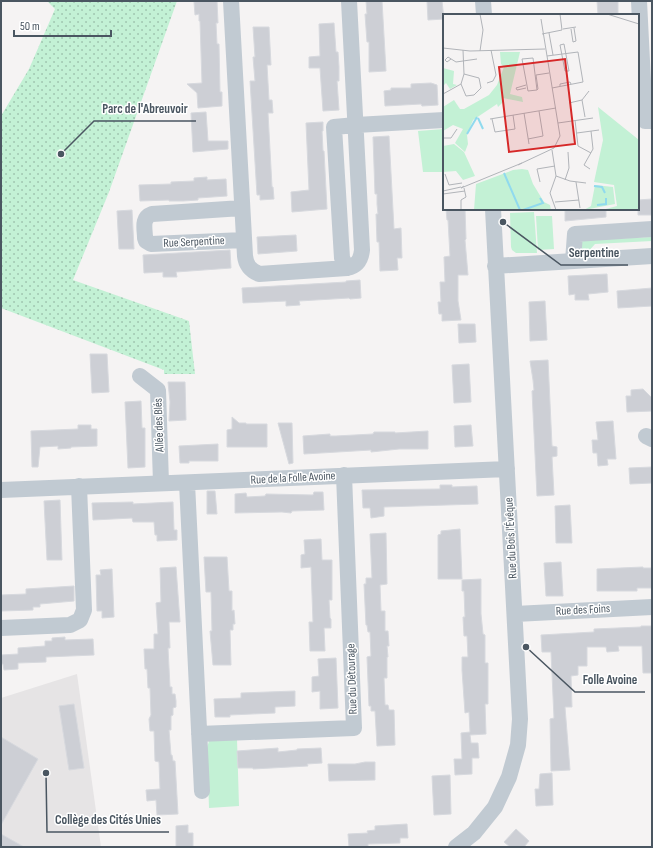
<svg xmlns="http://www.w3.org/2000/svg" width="653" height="848" font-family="'Sofia Sans Condensed',sans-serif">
<defs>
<pattern id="park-dots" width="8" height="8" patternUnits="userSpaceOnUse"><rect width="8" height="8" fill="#c3f1d5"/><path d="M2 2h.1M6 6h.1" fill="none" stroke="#a0c6b0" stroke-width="1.8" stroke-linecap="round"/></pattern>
</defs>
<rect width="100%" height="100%" fill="#f5f3f3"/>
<path fill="#e6e4e5" d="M77,674L101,847H1V698Z"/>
<path fill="#c3f1d5" d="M444,129V172H423L418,131Z
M534,212L537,253H516L512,250L511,247L510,213Z
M536,216H552L554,249L538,250Z
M652,237V241L595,244L587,253L580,249L579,242L589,240Z
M237,739L239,806L209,808L207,748L209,741Z"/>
<path fill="url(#park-dots)" d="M47,1H177L109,192L73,280L189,321L195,374H164V370L1,308V116L29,69L55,9Z"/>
<path fill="#cdcfd5" stroke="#d7d9de" d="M200,1H217L218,23H216L217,44H219L220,92H222V106L198,108L197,93L187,84L202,83L200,21H199V14L195,15L194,2Z
M366,1H382L386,71L369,72V42H367L365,14H367Z
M427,1H442L444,19L428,20Z
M597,1H618V15H598Z
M334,23L336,52H338L339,67V81H337L339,110L323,111L320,68H309V57L320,56L319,24Z
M253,27H269L271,65H267L269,100H272L273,113H268L272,187H273L274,199L260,200V195H257L250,81H255L253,57H255Z
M431,83L437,85L438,105L422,106L421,104L385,106L384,91L391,90V88H411V84Z
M206,112L208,141H228V149L193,152L191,113Z
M323,122V131H322L323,151H324L327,209L292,212L291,192L309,190L306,123Z
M389,136L394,229L401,228L402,258H397L398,270L380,271L379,242H377L376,214H378L377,204V194H375L373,137Z
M207,177V180L226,179L227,196L198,198V200L183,201H169V200L140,201L139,185L171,184V182L194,181V178Z
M652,199V215H638V200Z
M446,209H465L466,239L465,240L468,275H458V301L461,320L442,321V314H439L438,302H441L440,282H445L444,257L450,256L448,220H447Z
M565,209H606V217L565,221Z
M132,210L134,249H119L117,211Z
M296,235L297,251L258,254L257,237Z
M230,250L231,268L176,272L177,277H163V272L144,273L143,255Z
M607,274L608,292L588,294L589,300H575V294L569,295L568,276Z
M360,280L361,298L350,299L349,298L299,301L300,305L286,306V301L243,303L242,288L346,282V281Z
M652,288V306L618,308L617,291Z
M545,301L547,340L530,341L529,302Z
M458,324H475L476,342L459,343Z
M90,354H107L109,392L92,393Z
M548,360L552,446L557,447V456L552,457L554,495L537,496L532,391L534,390L533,380L530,361Z
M469,364L471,402L454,403L452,365Z
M168,382H185L186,420L169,421L170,402Z
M643,389L652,398V411L627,412L626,396H631V390Z
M141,401L142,428H145V467L128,468L125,402Z
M232,417L239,423H246V424H267V447H227V430L232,429Z
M613,421L616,459H607L608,465L598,466L597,453H593L592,440H598L596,422Z
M278,423H292L293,463L289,464Z
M78,425H91V429H97V446L71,447V448L58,449V446L40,447L38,467H32L31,431L78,429Z
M471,425L473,446L455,447L454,426Z
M428,431V449H399L371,452V450L304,454L303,436L330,434V436H336L373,434L374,432H395V433Z
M218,444V461H189V463H180L179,446Z
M652,467V483L630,484L629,468Z
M440,485H452V487L477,486L478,504L384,507V516L371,518L370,508H363L362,490L440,489Z
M207,491H215L217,514H207Z
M314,492H323L324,510L292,511L291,513L282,512L235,513V494L246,493L247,497L265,496L266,494L313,495Z
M60,500L62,560H47L44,501Z
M133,502V504L173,502L174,530H177V540L157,541V535H155L154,522H133L132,518L93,520L92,503Z
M570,505L572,543H556L555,506Z
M460,529L462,579H438V535L441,534V531Z
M386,533L387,584L380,585L381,611H385V631H388L389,646H387L388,657H387V678H384L385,705H388L389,710H394L395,745L377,746L375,711H371V706H369L367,657L371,656L370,632H368L367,625H366L364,584H366V578H372L370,534Z
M321,539L322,560H332V600H329L330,618L331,619V628H324L325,651H310L309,622H313L311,567L301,568V555L305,554L304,540Z
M204,557H227L229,591H232V611L234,610L235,624H233V630H230L231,665H213L210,631H212L211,592H206Z
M561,562L563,596H546L544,563Z
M176,567L180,622H169L170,648H168L170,687H172V694H175L176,701V707L173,708V715L171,716V730H169L171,755H172L173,761H175L178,814L157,815L156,800L147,801L146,790L160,789L159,762L155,761L154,731H150L149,719L151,715L150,688H148L147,669H145L144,649H154V634H158L156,603L161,602L160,568Z
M643,567V568H652V588H637V591H597V569Z
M112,569L114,617L102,618V611H97L96,575H101L100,570Z
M481,579V614L483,634L485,635V663H488V704H485L486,734L470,735L471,743H478L479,758H472V774L455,775L454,759H462L461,733L470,732L469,712L465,713L462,670V657H468L467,636H464L463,617H465L464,591H462V580Z
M74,586V601L40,604V607H33V610L1,611V595L26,594V589Z
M641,626H652V673H643L642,646H618L619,651L607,652L606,647H587V666H578V675L571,676L572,707H565L570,770L551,771L550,719L554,718L551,652H542L541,635L594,632V629L641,627Z
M65,637V640L93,639L94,655L46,657V662L18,663V669L4,670L3,664H1V655L18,654V648L45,646V641H52V638Z
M336,658L338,708L320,709V691L312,692V677L319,676L318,659Z
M295,691V706L275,707V713L230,715V717H215L214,699L241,698V693Z
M74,704L84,768L69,770L59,706Z
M1,737L38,759L1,825Z
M278,748V752L297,750V749L321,748L322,763L307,764L308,766L253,769V768H238L237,751Z
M365,762H375V780L329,781L328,764H355Z
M552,773L553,805L536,806L535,789H539L540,774Z
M450,775L451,814L434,815L432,776Z
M407,824L408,838H400V843L368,844V847H349L348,834L368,833L367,831L375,830V826Z
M188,825V833H193V847H176V826Z
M516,829L529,841L524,847H510L504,842Z
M1,834L24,847H1Z"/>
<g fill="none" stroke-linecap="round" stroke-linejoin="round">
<path stroke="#c1cad2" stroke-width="16" d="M231,1L245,256C246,265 250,270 259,274L347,268C357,266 361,260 362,250L349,1
M483,1L484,15
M639,1L645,121H652
M242,208L152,214C141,218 145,229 145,238L146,241L151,244L244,240
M573,261L575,234L652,229
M495,266L652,256
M347,268L342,258L334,127L356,125L444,120
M140,376L158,390L161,483
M646,436L652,439
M187,483L202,791
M1,490L507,469
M515,614L652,607
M1,628L70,625L80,620L84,610L79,486
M199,734L354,728L344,475
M456,847L474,833L495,807L509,777L518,745L520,719L493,209"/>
</g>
<g text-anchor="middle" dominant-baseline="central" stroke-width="3" stroke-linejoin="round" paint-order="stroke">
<g font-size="12" fill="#4a5661" stroke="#fff">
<text transform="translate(194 242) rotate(-3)">Rue Serpentine</text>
<text transform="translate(159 425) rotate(-92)">Allée des Blés</text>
<text transform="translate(293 478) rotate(-3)">Rue de la Folle Avoine</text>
<text transform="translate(511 538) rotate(-93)">Rue du Bois l'Évêque</text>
<text transform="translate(583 610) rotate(-3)">Rue des Foins</text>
<text transform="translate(352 679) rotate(-92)">Rue du Détourage</text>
</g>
</g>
<g transform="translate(443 14)">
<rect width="196" height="196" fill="#f5f3f3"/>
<path d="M155,93L196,126V196H159L174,192L171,171L151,168L160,126Z" fill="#c3f1d5"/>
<path d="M79,155L85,156L90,170L101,188L107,191L108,196H31L33,170L70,156ZM152,171L170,173L172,190L141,196L148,192Z" fill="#c3f1d5"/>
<path d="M57,38H77L67,80L79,83L80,88L60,84V88L55,93L54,90L30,106L24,121L25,130L22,138L12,129L20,115L10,111L0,117V93L11,86L17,95H21L46,81L54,71L61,53L58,50ZM0,54L11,57L10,70L14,71L7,75L3,69L0,72ZM11,130L21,138L32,162L20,166L13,157L0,158V132Z" fill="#c3f1d5"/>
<path fill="none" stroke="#90daee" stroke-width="2" d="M35,104L40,115M24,120L34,103M61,159L77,196M151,172L159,173L162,179M154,191L163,190V184M80,196L100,189L97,184"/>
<path fill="none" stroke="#b1b4b9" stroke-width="1" d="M37,0L40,16L37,37M164,0L196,10M120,15L133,13M128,15L130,28L133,27L131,14M106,19L110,41M99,20L119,16L117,0M121,30L126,57H122L117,31ZM0,34L27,37L102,35M104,42L135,38L140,68L109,74M8,45L4,48L2,46L5,43L13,48L34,45M93,61L95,75L94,76L85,77L79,45L90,44L94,76M93,61L106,59M44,69L50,67L53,61L48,36M18,70L23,82L31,81L38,74L36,64L21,60M83,71L73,74L74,76L83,74M117,72V70L127,68L128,70M0,80L18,70L21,60L20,36M139,86L142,103M126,89L139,86L146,77M81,99L86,130M47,105L113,94M49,105L52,118L72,115L70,101M132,106L135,132L148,139M115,109L150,104M134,119L156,116M0,124H8L14,115M85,125L100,122L96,97M109,136L113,162L127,167L143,169M79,149L111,134L117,122L98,5M147,155L141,151L150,135L148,117M2,160L6,171L19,169M113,162L107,179L113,196M122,166L126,154L125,138M97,168L94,155L112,152M133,168L137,194M21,172L18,174L79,149L75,151M0,177L18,173M0,180L22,177M112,188L136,186M18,196V186L23,183L21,174"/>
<path fill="#d62828" fill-opacity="0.15" stroke="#d62828" stroke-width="2" d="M122,45L132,130L66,138L56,53Z"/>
<rect width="196" height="196" fill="none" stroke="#4a5661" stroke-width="2"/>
</g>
<path fill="none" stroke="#4a5661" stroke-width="1.5" d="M61 154L94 121H196M503 222L561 265H628M526 647L575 692H645M46 773L47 832H169"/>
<g fill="#4a5661" stroke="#fff" stroke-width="1.5">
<circle cx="61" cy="154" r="4"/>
<circle cx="503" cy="222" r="4"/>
<circle cx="526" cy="647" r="4"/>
<circle cx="46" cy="773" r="4"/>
</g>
<g font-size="13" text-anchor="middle" font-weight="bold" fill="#4a5661" stroke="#fff" stroke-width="3" stroke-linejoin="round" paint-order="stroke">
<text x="145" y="113">Parc de l'Abreuvoir</text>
<text x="594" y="257">Serpentine</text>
<text x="610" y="684">Folle Avoine</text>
<text x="108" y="824">Collège des Cités Unies</text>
</g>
<rect width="653" height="848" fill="none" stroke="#4a5661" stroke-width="4"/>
<path d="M14 30v6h97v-6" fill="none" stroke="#4a5661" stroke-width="2"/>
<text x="20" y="30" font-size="12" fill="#4a5661" stroke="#ffffff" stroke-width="3" paint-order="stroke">50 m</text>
</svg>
